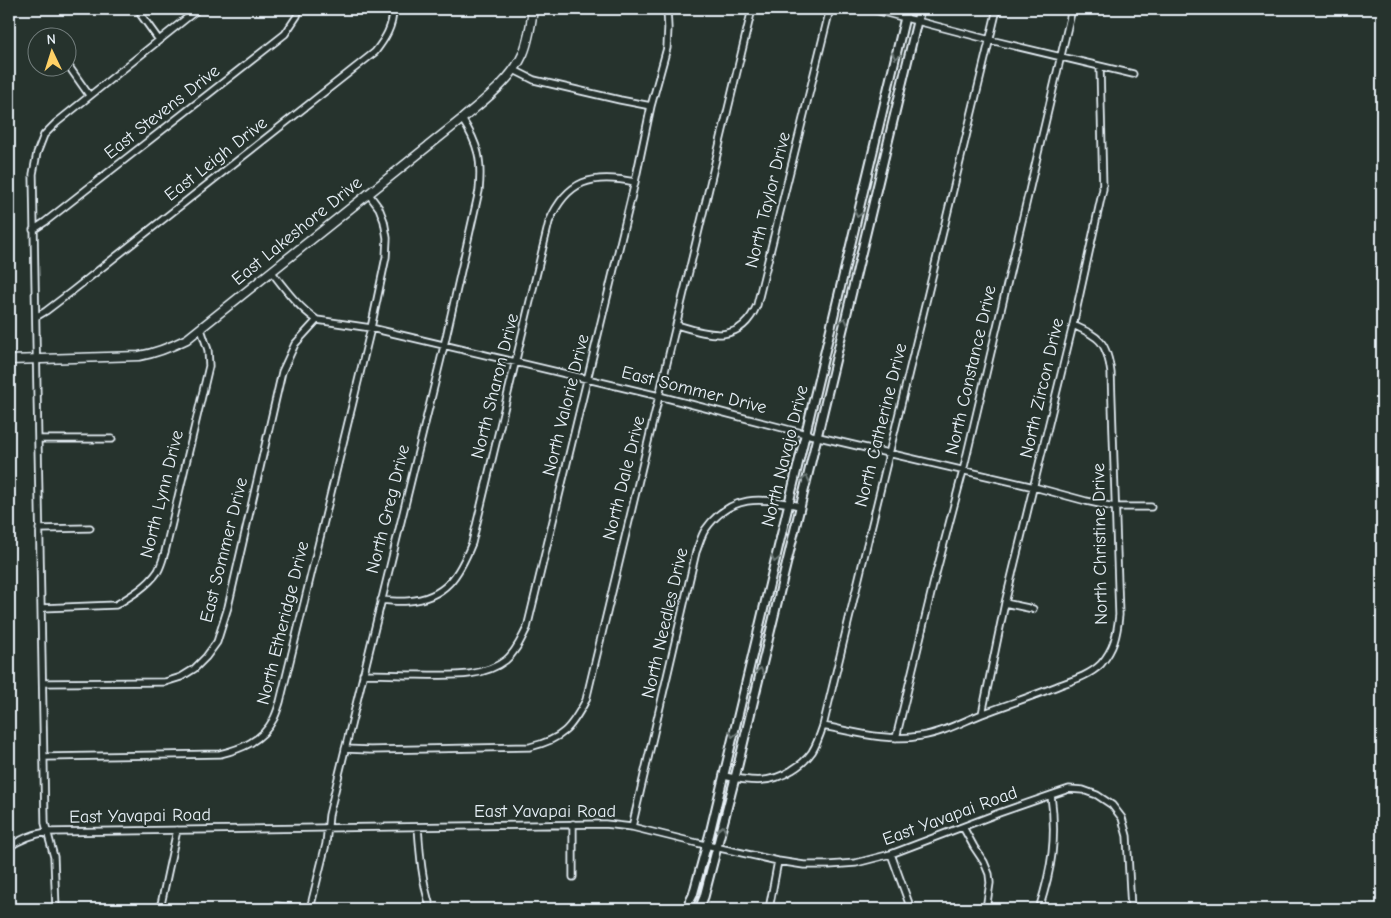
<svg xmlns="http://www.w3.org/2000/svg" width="1391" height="918" font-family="'Comic Neue',sans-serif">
<rect width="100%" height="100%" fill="#26332d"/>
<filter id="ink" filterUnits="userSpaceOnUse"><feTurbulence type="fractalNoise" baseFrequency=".02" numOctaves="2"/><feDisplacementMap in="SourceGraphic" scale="10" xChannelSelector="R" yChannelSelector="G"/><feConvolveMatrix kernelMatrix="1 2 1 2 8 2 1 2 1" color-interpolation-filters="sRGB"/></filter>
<g filter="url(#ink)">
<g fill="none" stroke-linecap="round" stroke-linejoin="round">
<g stroke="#e8f1f8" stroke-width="9">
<path id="minor" d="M871,9L990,40L1133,74
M141,15L159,40
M68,65L89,95
M514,70L534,80L620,100L651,106
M33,230L45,222L285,34L297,16L299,9
M271,271C285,289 298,307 317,320
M36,317L46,311L71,292L375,52C385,39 393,27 393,9
M677,325C710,335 740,345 757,305L830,9
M38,439H112
M39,529L90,528
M381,600C390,601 399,602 408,601C446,598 459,575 472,543L549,222C567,180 592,173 635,182
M1005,603L1033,609
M42,608L116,605C131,596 148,586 158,571C161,566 163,558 165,552L209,366L208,350L201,329
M363,674C381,674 399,675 417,675C445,675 482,679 506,660C516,652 521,639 527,628L635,182L651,106L667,48L668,28L667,9
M43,683L165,682L181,677L194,669L206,657L217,642L228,607L282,372L295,344L317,320L371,328L659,396L806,434L1034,487L1086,501L1114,507H1151
M982,714L1005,603L1073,325L1103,189L1100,67
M823,726C855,732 887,742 921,736C942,733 962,722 982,714C1008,704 1034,696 1060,685C1074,680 1090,675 1101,664C1114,649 1117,635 1119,615L1111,373C1107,342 1100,337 1073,325
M896,738L934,581L963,471L1072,9
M345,749L370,750L530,747C563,739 571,728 586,700L752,9
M44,757L220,754C241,749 262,741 273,720C276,715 278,708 280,702L371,328L386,257L387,238L384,221L379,208L368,193
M724,776C748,781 769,785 792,770C799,766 807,759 812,752C817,744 820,735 823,726L997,9
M418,827C420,855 422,882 431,909
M632,827L696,552C699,545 701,536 705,530C730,494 761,497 800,506
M963,827L974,847L984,862L989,874L990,883L986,909
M9,847C21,839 33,834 47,832L605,824L632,827L697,843L778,861L804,865H829L856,863L891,854L999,813L1051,795L1069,789L1083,790L1097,795L1112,805L1122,818L1127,836L1131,909
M891,854L911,909
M573,877V824
M56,909L54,857L45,823L33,174L37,153L44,135L56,123L198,9
M160,909L177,830
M264,909L276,906L310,909
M310,909L326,844L329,815L444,346L479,191C482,161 479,145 462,119
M769,909L778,861
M1039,909C1052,868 1057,838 1051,795"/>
</g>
<g stroke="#e8f1f8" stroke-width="11">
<path id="tertiary" d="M686,909L693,895L710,833L907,9
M699,909L704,897L735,778L920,9"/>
</g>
<g stroke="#e8f1f8" stroke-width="11">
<path id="secondary" d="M9,360L139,356C157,353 171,347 187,339L462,119C484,100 511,81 523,54C529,40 531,24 533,9"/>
</g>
<use href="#minor" stroke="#26332d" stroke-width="5.5"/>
<use href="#tertiary" stroke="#26332d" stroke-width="7"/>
<use href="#secondary" stroke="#26332d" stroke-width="8"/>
</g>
<defs><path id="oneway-chevron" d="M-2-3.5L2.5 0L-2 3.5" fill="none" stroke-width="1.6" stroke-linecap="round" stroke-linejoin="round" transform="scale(1.25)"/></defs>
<g stroke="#6a7674">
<use href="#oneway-chevron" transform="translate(896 56) rotate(103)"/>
<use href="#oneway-chevron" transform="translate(858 214) rotate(103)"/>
<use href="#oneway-chevron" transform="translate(844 321) rotate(-76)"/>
<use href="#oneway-chevron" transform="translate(806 479) rotate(-77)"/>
<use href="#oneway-chevron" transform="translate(775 559) rotate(103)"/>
<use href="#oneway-chevron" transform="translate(760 671) rotate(-77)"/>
<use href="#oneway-chevron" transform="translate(733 734) rotate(103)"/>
<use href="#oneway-chevron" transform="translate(722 829) rotate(-76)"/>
</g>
</g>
<g text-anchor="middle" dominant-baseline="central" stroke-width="4" stroke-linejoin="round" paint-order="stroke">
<g font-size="18" fill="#e8f1f8" stroke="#26332d">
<text transform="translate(162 112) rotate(-38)">East Stevens Drive</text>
<text transform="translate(216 159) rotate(-38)">East Leigh Drive</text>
<text transform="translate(768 200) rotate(-76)">North Taylor Drive</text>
<text transform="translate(297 231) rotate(-39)">East Lakeshore Drive</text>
<text transform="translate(971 370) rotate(-77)">North Constance Drive</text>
<text transform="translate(495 386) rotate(-76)">North Sharon Drive</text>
<text transform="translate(1042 388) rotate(-77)">North Zircon Drive</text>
<text transform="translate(694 390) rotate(14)">East Sommer Drive</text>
<text transform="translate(566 405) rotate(-76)">North Valorie Drive</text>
<text transform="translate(881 425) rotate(-76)">North Catherine Drive</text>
<text transform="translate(785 456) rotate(-76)">North Navajo Drive</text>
<text transform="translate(624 478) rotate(-76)">North Dale Drive</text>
<text transform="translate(162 494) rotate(-76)">North Lynn Drive</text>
<text transform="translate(388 509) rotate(-76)">North Greg Drive</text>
<text transform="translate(1100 544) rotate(-91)">North Christine Drive</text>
<text transform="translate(224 550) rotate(-76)">East Sommer Drive</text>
<text transform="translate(283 623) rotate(-76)">North Etheridge Drive</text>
<text transform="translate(665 623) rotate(-77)">North Needles Drive</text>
<text x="545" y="811">East Yavapai Road</text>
<text transform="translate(140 816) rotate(-1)">East Yavapai Road</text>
<text transform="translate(950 816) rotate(-20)">East Yavapai Road</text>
</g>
</g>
<rect width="1391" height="918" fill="none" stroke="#26332d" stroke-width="30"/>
<rect x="15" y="15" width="1361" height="888" fill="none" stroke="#e8f1f8" stroke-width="2" filter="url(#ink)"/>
<g transform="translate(52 52) rotate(356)"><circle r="24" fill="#26332d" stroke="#747f7e"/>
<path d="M0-4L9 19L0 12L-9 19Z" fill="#ffd166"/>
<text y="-8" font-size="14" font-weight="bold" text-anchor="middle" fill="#e8f1f8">N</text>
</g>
</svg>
